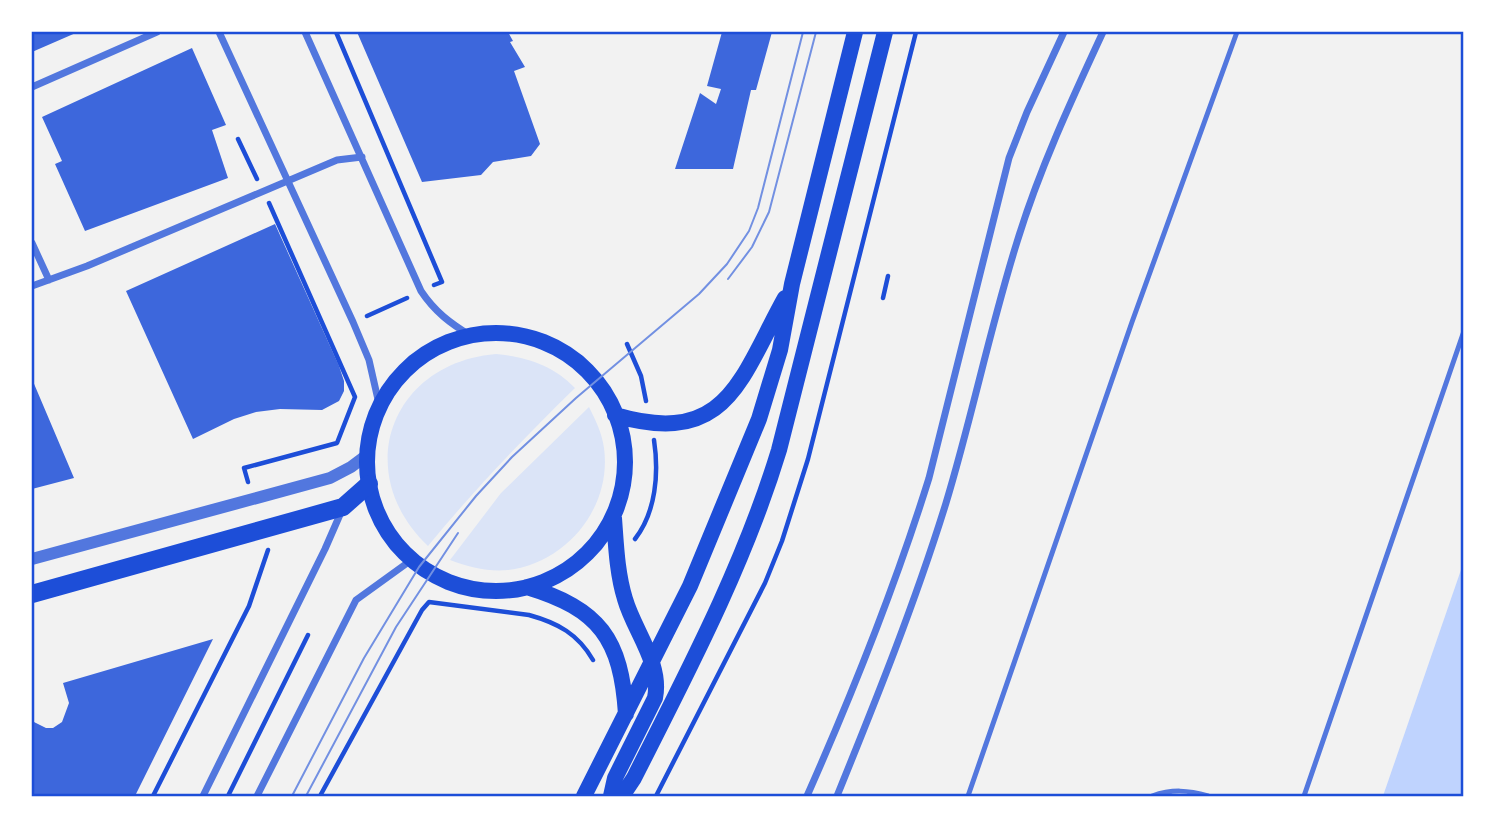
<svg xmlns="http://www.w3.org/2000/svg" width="1495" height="828" font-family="Figtree,sans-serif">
<rect width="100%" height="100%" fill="#f2f2f2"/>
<path fill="#dbe4f7" d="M496,354C526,357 553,365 575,388C523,439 474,490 428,546C351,473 390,363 496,354Z
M589,407C596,421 602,433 604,448C612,507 567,563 508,570C488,572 469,567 450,560L501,493Z"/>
<path fill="#bfd3fe" d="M1463,564V796H1383Z"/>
<path fill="#3d67dc" d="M32,32H78L32,52Z
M357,32H508L513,41L510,42L525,67L514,71L540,144L531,156L493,162L481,175L422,182Z
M722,32H772L756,90H751L733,169H675L700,93L716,104L721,89L707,86Z
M192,48L226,125L212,130L228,178L85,231L55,164L62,161L42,117Z
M275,224L339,366L344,381V391L339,401L322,410L280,409L256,412L234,419L193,439L126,291Z
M32,379L74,478L32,489Z
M213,639L135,796H32V721L46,728H53L62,722L69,703L63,683Z"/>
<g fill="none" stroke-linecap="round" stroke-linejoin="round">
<path stroke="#1d4ed8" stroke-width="4.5" d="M336,32L442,282L434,285
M238,139L257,179
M883,298L888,276
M367,316L407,298
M627,344L641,376L646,401
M248,482L244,468L337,443L355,397L269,203
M635,539C656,512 659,473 654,440
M153,796L249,606L268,550
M228,796L308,635
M320,796L422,610L429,602L529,615C558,623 578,634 593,660
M656,796L765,583L782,541L808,459L916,32"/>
<path stroke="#5277de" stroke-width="5" d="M968,796L1132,322L1237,32
M1152,796C1172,789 1188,790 1208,796
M1304,796L1464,331"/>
<path stroke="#5277de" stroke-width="7" d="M219,32L353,322L369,360L379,404
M305,32L421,291C435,312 450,323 471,336
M32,87L157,32
M32,243L49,280
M32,286L87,266L337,160L362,157
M203,796L325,549L342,510
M257,796L356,600L410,561
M807,796C853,692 895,587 929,478L1009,158L1027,112L1064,32
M837,796C876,700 915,603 946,503C972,417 990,328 1017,242C1039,170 1071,101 1103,32"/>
<path stroke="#5277de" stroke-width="12" d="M32,559L330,478L351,467L367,455"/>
<path stroke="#1d4ed8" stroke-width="16" d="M367 462a129 129 0 1 1 258 0a129 129 0 1 1-258 0Z
M615,415C727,448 740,379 785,298
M527,587C600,609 621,639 626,714
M584,796L690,586L759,419L780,350L792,284L855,32
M611,796L615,778L655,698C662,663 634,631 625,599C617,573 616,545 614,518
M622,796L634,778C688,671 744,565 779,450L885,32"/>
<path stroke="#1d4ed8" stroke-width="18" d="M32,594L343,507L369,484"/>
<path stroke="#7290e2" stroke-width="2" d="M728,279L752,247L769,212L816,32
M292,796L364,658L419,567L476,496L512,457L576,398L699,294L727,264L749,231L758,208L803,32
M306,796L396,627L458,533"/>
</g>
<rect width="1495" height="828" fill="none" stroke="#ffffff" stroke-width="66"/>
<rect x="33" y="33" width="1429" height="762" fill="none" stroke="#1d4ed8" stroke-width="2.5"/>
</svg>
